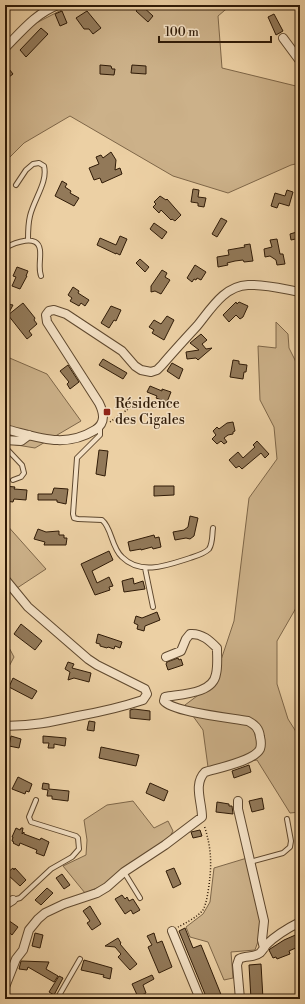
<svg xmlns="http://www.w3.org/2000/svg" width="305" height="1004" font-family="'Libre Bodoni',serif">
<rect width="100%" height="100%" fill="#ecd0a4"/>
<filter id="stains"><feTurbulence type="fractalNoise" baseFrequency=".005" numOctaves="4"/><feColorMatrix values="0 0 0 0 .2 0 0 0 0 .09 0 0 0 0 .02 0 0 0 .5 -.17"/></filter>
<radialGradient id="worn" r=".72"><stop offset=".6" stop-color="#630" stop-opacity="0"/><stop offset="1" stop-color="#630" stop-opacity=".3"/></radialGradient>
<path fill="#ccb189" stroke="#7e6648" d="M71,5H231L218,16L222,68L300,87V163L291,165L228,193L173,176L70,116L24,143L5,162V44L15,34Z
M276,322L288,334L289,348L300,370V601L277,641V684L288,719L300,738V812L290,813L257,760L208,767L203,730L185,705L213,684L234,621L249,498L277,459L274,427L260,400L258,346L276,348Z
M5,356L47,374L81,421L35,448L5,443Z
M5,523L46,569L5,596Z
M5,640L14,657L5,674Z
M133,801L154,828L168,821L173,831L168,840L125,866L104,885L85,893L63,866L86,855L87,840L84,820L107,805Z
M247,858L263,927L255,950L231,952L233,978L224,980L208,942L190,937L186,927L203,914L210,902L214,868Z"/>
<path fill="#927959" stroke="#301b07" d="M141,5L153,16L148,22L136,11Z
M62,11L67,23L60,26L55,14Z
M87,11L101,28L93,34L89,29H84L76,18Z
M274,14L283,31L276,35L268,17Z
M41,28L48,34L26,57L20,50Z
M5,64L13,74L5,80Z
M100,65L111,66L112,69H115L114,75L100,74Z
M132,65L146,66V74L131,73Z
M111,152L116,160L115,170L120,168L122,174L102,183L100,178L94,180L89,168L99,164L96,157L101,155L103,158Z
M62,181L67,184L65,187L71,191L70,193L79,198L74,206L55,196Z
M193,189L199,190L198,197L206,198L204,207L198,206V203L191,202Z
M287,190L293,192L289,206L279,203L277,208L271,206L275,193L285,196Z
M160,196L166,200L167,199L181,215L175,221L172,219L171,220L161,210L159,213L153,207L156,204L154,202Z
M221,218L227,221L217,237L212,234Z
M154,223L167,232L162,239L150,229Z
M300,231V238L291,240L290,234Z
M120,236L127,239L120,255L116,253V254L97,245L100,238L116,245Z
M277,239L280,254H283L285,264L277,265L276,260L270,256L265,257L264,249L272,247L270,240Z
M250,244L253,261L244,262L243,260L235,261L227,263L228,265L218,267L217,257L229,255L228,250L245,247L244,245Z
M140,259L149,267L145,272L136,263Z
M195,265L206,272L201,280L197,278L196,280L194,279L192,282L187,278Z
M17,267L28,271L26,276H27L20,289L12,286L16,277L13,276Z
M162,270L167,273L165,277L170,280L161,294L155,291L151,292V286Z
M73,287L79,291L78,293L89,300L85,306L81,303L79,306L70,301L72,298L68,295Z
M236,302L237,304L239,302L248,306L243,317L240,319L236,315L229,322L223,315Z
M23,303L35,318L34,320L37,324L29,331L32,335L27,339L8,315Z
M7,304L13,305L5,320V306Z
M111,306L121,310L116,321L114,320L109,328L101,323Z
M167,316L174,320L164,340L152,333L154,330L149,327L154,320L161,324Z
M201,334L207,340L202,344L206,349L212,348L198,360L196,358L187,359L186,352L199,350L190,343Z
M103,359L127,373L123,379L99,365Z
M233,360L239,361V364L247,365L246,372H244L243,379L230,377Z
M172,363L183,369L179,379L167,371Z
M68,365L79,382L70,389L67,384L69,382L60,371Z
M150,386L162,391V389L171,392L167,402L156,398L157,396L147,392Z
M233,422L235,431L233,432V434L228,435L224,438L227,442L224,444L221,441L217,444L212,439L216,435L213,431L217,427L219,429L227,423Z
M257,441L269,454L265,458L261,453L242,469L239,466L236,468L229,460L238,452L243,458L255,447L253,445Z
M99,450L108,451L105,476L96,474Z
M5,486L15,487L14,489L27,490L26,500L14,499L13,502L5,501Z
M154,486H174V495L154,496Z
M54,488L68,489L66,504L57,502V500H38V494H52Z
M190,516L198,518L194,536L190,539L186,538L175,540L173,532L184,530L188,527Z
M38,529L46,532L59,531V535H64V538H67L66,545H44L45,542L34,539Z
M154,535L155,538L159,537L161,547L153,549L152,547L141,550V549L130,551L128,542Z
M109,551L113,560L92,571L97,583L109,577L113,586L109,587L110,590L95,595L81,564Z
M133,578L134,584L143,581L145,589L124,592L122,581Z
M157,612L160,620L145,626L144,631L137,629L138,625L134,623L136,616L142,618Z
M21,624L42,641L35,650L14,634Z
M98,634L122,642L120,648L115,646L114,649L108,647L107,648L100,646V644L96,643Z
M178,658L179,660L181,659L183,665L168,670L166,664L167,662Z
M68,662L74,664L72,668L91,673L89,682L74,678L68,680L70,672L65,669Z
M13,678L37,691L32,699L9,687Z
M134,709L150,711V720L130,718V710Z
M89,721L95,722L94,731L87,730Z
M11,736L21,739L19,748L9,746Z
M43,736L66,738L65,746L54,744V748H48L49,743H43Z
M101,747L139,755L136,766L99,758Z
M249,765L251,772L234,778L232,771Z
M18,777L32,784L29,792L26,791L25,794L12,789Z
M43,783L49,784V789L69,791L68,801L52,799V796H47L48,790L42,789Z
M150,783L168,791L164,801L146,793Z
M262,798L264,809L252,812L249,801Z
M217,802L229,804V806H232L233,814L216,812Z
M16,828L20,830L21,828H23L22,834L24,832V834L40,840L41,838L49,842L44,856L36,853L37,850L20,843L19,846L13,843L14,842L12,841L13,837H12Z
M200,830L202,836L193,838L191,832Z
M13,868L14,870L15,868L26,880L20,886L8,875L9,874L8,872Z
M174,868L181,884L173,888L166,871Z
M62,874L70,885L64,889L56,878Z
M47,888L53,893L41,905L35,900Z
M122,895L125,899L127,897L129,901L133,899L140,910L133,914L131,910L125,914L115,899Z
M90,906L101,924L92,930L87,923L90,921L83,911Z
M8,920L18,927L12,935L5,929V924Z
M185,928L193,948L201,945L222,997L218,999H207L179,931Z
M35,933L43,935L40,948L32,946Z
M154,933L157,943L162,941L172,967L159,973L148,947L152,945L147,936Z
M300,933V946L289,951L290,954L277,959L276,957L273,958L269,950L270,949L284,940Z
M118,938L121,943L120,944L137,964L130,970L118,957L121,954L115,947L105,946Z
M84,960L112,968L110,979L103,977L104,975L81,970Z
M21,961L49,962L46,969L58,976L54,982L28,967L27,970L19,969Z
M261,964L263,999H251L249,965Z
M152,975L154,979L143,985L146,993L138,997L132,984Z
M59,976L63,978L54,995L49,992Z"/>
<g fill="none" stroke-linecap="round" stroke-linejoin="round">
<g stroke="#5f482e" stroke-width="6">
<path id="service" d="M16,185L26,170L33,164L39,163L44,166C48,182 34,199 30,216C28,224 28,232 28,240
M5,248C14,243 38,233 40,250C41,259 38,268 41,276
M100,427V435L77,458L73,514L74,518L78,519L102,520C112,528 111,547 122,557C141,576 168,565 190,558C196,556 204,554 209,549C213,543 212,534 213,528
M5,447L22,465L24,473L21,477L13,480
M145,568L153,607
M250,862L283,853L290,847L291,841L287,819
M124,872L140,898
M13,900L20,898L51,869L72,857L79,849L78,838L76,836L31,822L29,817L36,800
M22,999H23
M57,999L80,959"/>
</g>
<g stroke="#5f482e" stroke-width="10">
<path id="minor" d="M283,38L300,61
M5,48C21,32 36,13 58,5
M5,429C38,437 64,449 95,430C106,423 104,413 99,403L47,322L46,315L49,311L54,310L66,314L122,351L135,366L141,370L151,372L157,370L162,365C173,352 185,339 197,326C211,309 224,286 248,285C265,284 283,289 300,292
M5,440L21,441L29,435
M5,579L28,607L88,659L97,665L145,689L147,694L143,700C122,707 100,712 78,716C51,722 32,726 5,726
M238,801V809L264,921L262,940L264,948
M5,905L13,900
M172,931L200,999
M5,987L16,959L23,950L29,930L38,919L45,913L64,904L97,893L107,887L124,872L165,845L202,817C202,802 193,784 205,772C218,768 254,761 260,749C261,746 261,741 260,737C259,728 255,725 248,721C232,718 172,712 164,701L165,697C181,694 213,694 216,674C218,666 217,657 217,648C210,641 202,633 190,634L186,639L181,651L166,657
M240,999L237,965L239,959C245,955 254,958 260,953C262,951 264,948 266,945C275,936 288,928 300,922"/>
</g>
<path stroke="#301b07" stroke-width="1.5" stroke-dasharray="1 2" stroke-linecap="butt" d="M110,422L131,407L137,405
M178,927C184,924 199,916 203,910C206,904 207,898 208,892C212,867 212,849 204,825"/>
<use href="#service" stroke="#f3e0c4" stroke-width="4"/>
<use href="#minor" stroke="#f3e0c4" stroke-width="8"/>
</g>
<rect fill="#8f2418" stroke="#f3e0c4" stroke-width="1.5" x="103" y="408" width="8" height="8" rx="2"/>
<g text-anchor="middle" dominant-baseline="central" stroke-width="3" stroke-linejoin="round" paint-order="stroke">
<g font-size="14" fill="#301b07" stroke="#f3e0c4" text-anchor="start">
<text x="115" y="404">Résidence<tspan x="115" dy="16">des Cigales</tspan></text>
</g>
</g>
<rect width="305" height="1004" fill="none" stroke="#ecd0a4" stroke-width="20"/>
<rect x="6" y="6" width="293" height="992" fill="none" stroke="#301b07" stroke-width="2"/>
<rect x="10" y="10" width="285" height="984" fill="none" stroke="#301b07"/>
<path d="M159 36v6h112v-6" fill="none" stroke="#301b07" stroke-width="2"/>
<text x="165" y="36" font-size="12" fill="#301b07" stroke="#f3e0c4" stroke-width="3" paint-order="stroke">100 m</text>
<rect width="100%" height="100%" filter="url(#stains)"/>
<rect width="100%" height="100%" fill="url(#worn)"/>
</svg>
